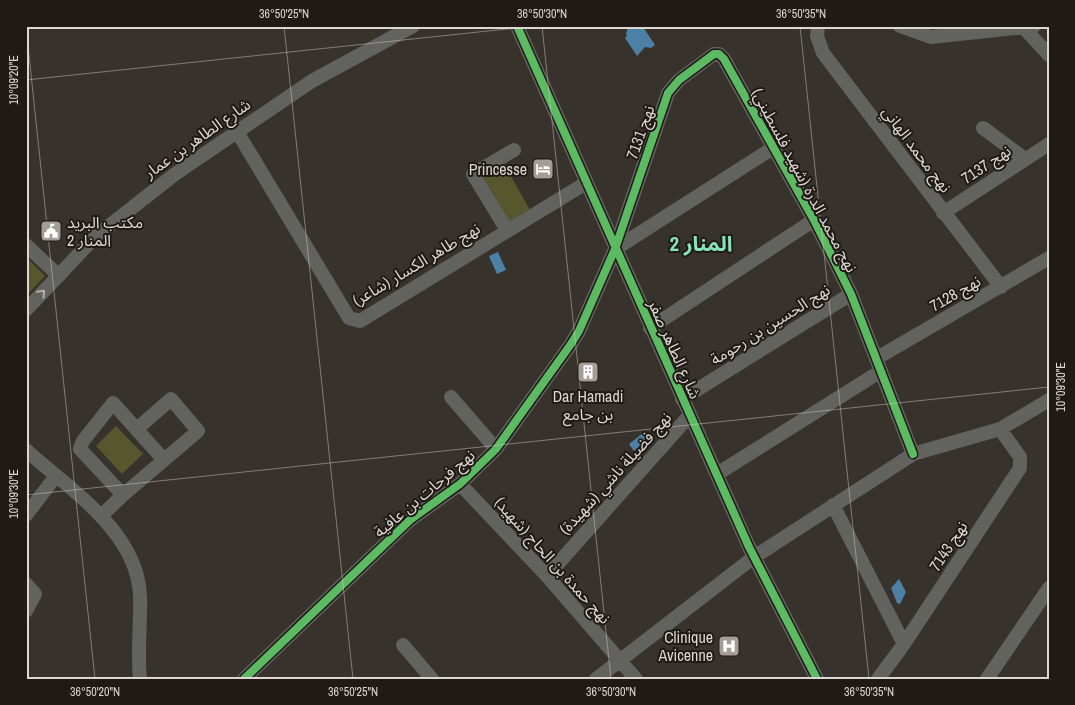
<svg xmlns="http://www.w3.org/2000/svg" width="1075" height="705" font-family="'Archivo Narrow','Noto Sans Arabic',sans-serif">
<rect width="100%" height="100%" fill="#38322c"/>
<path fill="#57572d" d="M504,164L530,210L510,222L483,176Z
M26,257L45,276L26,296Z
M116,426L143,454L122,474L96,446Z"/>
<path fill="#4c81a5" d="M629,26L643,27L655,45L651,48L645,47L637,56L625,38L627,36L626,33Z
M498,252L506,270L497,274L489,256Z
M643,433L646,434L647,440L634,451L629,444Z
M899,579L906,592L900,604L897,603L891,588Z"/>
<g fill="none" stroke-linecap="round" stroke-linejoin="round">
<path stroke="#62625f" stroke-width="14" d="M517,26L749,547L817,679
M818,26L817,36L823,53L1001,287
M900,26L931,37L1034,26
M1022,26L1049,55
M983,128L1025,159
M236,130L349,318L360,321L586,183
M943,213L1049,144
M507,230L473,174L514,150
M26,245L59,276
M615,249L773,148
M26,310L95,237L175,174L312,81L413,26
M650,328L814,220
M877,358L1049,258
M451,397L496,449
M682,399L851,294
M138,428L171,399L198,431L164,460
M26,450C69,489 137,531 140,595C141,623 137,651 140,679
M717,474L881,371
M460,484L547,576L636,679
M833,505L904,644
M26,515L56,476
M101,516L123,495L164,460L113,403L83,441L80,449L123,495
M547,576L690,415
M26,584L35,594L26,611
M403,645L432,679
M244,679L410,520L460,484L496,449L571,344L579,331L615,249L668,93L679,80L714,54H719L724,59L814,220L851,294L913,454
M596,679L754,557L913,454L1000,429L1049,400
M878,679L904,644L1020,468V457L1000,429
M987,679L1049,588"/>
<g stroke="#1f1a16" stroke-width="11">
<path id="cycleway" d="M517,26L749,547L817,679
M244,679L410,520L460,484L496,449L571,344L579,331L615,249L668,93L679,80L714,54H719L724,59L814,220L851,294L913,454"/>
</g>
<use href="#cycleway" stroke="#5cba63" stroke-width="8"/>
</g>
<defs><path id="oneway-chevron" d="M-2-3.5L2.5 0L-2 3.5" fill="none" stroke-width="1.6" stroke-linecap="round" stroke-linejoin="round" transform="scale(1.25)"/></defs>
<use stroke="#b3aea9" href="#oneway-chevron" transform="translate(42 293) rotate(-46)"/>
<path fill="none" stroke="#ded7d1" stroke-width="1" stroke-opacity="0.45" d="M284,26L353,679M542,26L611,679M800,26L869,679M26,27L95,679M26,80L535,26M26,495L1049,387"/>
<defs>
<g id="hotel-square" transform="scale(1.125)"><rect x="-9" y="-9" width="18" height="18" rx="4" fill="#a49d97" stroke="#1f1a16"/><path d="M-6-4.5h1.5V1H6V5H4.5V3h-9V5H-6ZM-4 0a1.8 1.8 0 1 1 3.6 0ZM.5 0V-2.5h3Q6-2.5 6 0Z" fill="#fff"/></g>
<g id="civic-square" transform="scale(1.125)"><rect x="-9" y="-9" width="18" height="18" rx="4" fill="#a49d97" stroke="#1f1a16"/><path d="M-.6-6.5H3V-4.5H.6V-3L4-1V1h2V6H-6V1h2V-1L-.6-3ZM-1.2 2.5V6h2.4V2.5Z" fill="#fff"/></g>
<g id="building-square" transform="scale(1.125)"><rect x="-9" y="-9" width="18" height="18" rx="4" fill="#a49d97" stroke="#1f1a16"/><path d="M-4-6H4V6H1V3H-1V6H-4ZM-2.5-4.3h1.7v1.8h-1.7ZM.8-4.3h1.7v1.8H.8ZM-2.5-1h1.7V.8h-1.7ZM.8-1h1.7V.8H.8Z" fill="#fff"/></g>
<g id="hospital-square" transform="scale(1.125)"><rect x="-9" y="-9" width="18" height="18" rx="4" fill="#a49d97" stroke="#1f1a16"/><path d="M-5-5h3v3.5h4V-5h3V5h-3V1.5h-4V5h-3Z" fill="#fff"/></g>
</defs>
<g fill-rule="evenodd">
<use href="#hotel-square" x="543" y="169"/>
<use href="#civic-square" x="51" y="231"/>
<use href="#building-square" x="588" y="372"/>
<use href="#hospital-square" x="729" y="646"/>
</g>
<g text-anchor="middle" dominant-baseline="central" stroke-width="4" stroke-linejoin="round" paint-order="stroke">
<g font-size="16" fill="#ded7d1" stroke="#1f1a16">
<text transform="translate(640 132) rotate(-71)">نهج 7131</text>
<text transform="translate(197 138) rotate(-35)">شارع الطاهر بن عمار</text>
<text transform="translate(917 149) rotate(53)">نهج محمد الهاني</text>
<text transform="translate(986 164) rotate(-34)">نهج 7137</text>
<text transform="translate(805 180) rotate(62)">نهج محمد الدرة (شهيد فلسطيني)</text>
<text transform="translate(416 264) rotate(-31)">نهج طاهر الكسار (شاعر)</text>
<text transform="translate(955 293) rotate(-30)">نهج 7128</text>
<text transform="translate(770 324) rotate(-32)">نهج الحسين بن رحومة</text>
<text transform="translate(675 349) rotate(66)">شارع الطاهر صفر</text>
<text transform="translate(615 473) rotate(-48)">نهج فضيلة ناشي (شهيدة)</text>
<text transform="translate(424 493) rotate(-40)">نهج فرحات بن عافية</text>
<text transform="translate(948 546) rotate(-57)">نهج 7143</text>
<text transform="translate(553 560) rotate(48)">نهج حمدة بن الحاج (شهيد)</text>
</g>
<g font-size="16" fill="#ded7d1" stroke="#1f1a16" text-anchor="end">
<text x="527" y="169">Princesse</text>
<text x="67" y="222" text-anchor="start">مكتب البريد<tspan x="67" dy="18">المنار 2</tspan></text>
<text x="588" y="396" text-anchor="middle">Dar Hamadi<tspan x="588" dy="18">بن جامع</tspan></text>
<text x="713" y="637">Clinique<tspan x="713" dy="18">Avicenne</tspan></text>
</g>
<g font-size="21" font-weight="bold" fill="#88e1be" stroke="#1f1a16">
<text x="701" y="243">المنار 2</text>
</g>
</g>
<rect width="1075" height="705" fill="none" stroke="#1f1a16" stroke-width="55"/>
<rect x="28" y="28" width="1020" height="650" fill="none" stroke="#ded7d1" stroke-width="2"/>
<g font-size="12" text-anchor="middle" fill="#ded7d1">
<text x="284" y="18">36°50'25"N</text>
<text x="542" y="18">36°50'30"N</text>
<text x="801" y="18">36°50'35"N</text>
<text transform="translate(14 80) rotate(-90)" y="4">10°09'20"E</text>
<text transform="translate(1061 387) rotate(-90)" y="4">10°09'30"E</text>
<text transform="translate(14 494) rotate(-90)" y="4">10°09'30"E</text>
<text x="95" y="696">36°50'20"N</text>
<text x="353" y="696">36°50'25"N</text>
<text x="611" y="696">36°50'30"N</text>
<text x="869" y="696">36°50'35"N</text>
</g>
</svg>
